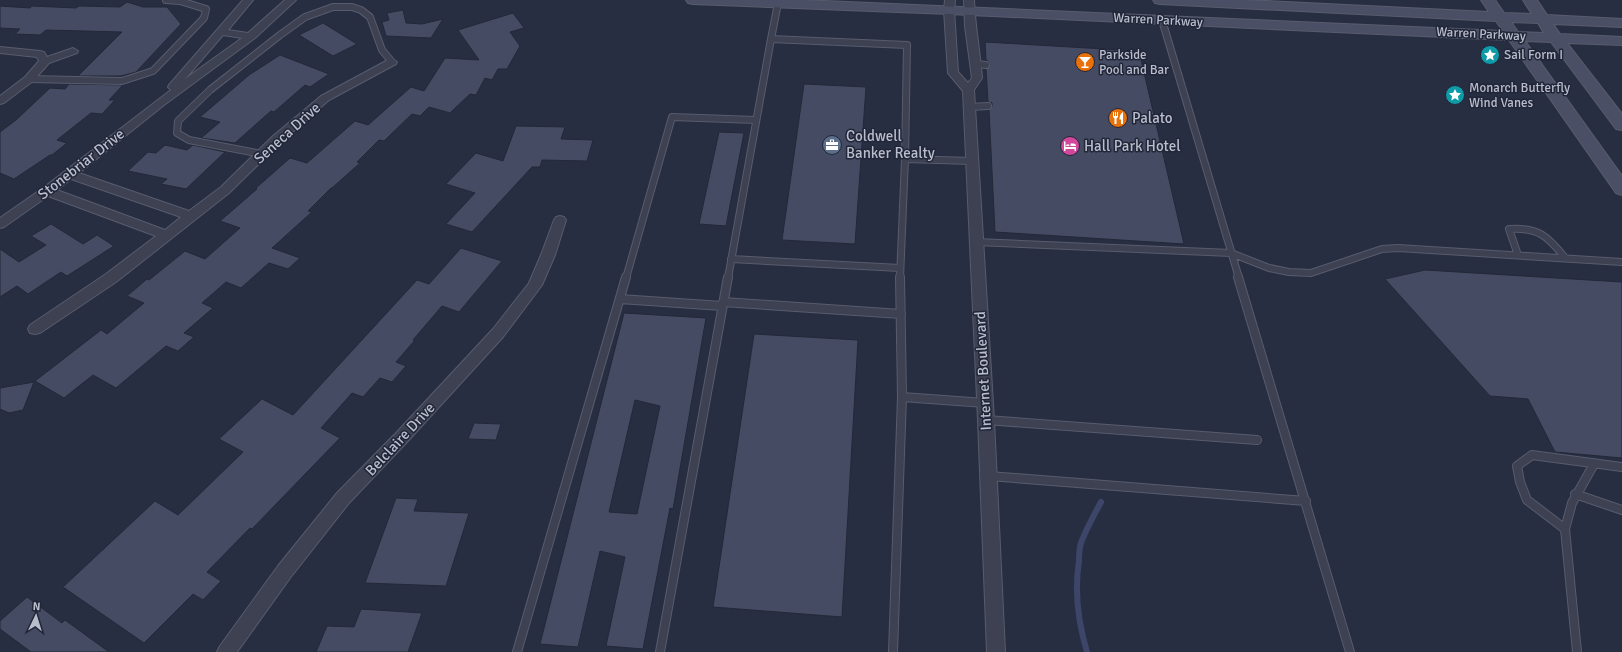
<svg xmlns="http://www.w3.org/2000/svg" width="1622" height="652" font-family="Signika,sans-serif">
<rect width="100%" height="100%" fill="#282e42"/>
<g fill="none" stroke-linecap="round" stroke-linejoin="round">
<path stroke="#3d4669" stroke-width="6" d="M1087,652C1078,622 1074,593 1079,561C1079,555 1079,549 1081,543C1086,529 1094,515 1101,502"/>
</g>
<path fill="#454b62" stroke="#232839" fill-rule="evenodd" d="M127,2L143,7H167L181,24L136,72L121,76H78L122,32L46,30L40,35L15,34L20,29L0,28V6L30,8L32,6L76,8L79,6L120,7Z
M403,10L406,23L422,24L443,19L431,38L386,36L382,22L389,20L387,13Z
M513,13L524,28L510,32L520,46L507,69H498L492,80L485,78L476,95L470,94L450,113L429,107L420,116L412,114L384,141L379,140L357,162L360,163L332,188H331L308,211L312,212L272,248L300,258L288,269L269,263L241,288L226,282L202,303L213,308L184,333L194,337L178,351L166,346L116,388L93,375L64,398L35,381L101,330L107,334L144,303L127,296L147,279L149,280L185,251L205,259L240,228L220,221L257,189L256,188L290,158L307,163L355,121L368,125L411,87L424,91L445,58L479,60L458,30Z
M323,23L357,44L333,56L299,35Z
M985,42L1139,51L1184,244L995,232L989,110L992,106V103L988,102L986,69L990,65L989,62L986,60Z
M280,55L329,74L310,87L305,85L274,112L271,111L235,143L201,138L220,122L200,117L249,75Z
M69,84L123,85L109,100H115L102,114L91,113L57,140L67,143L52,155H50L14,179L0,173V132L16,120L50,88L65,89Z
M804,84L866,87L855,244L782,240Z
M516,126L565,127L561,139L593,140L587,161L542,160L540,167H532L472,232L446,224L475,193L446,184L476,153L503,161Z
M719,132L744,133L726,226L699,224Z
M165,145L187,150L193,145L225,152L186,189L161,184L167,179L128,171L148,152L156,153Z
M51,224L83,244L97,235L114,246L67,276L61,272L28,294L17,286L0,297V249L19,262L46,245L31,236Z
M461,248L502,261L459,312L442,306L413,340H415L396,362L406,366L392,382L380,378L363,397L352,393L321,428L340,438L252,529L250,528L207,572L221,581L203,600L193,594L144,643L63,587L155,501L178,515L243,452L219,439L262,399L293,415L417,280L429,284Z
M1425,270L1622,282V458L1555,452L1528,399L1490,396L1385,279Z
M624,313L706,318L673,509L670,508L643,649L606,646L625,557L600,551L578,647L540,644ZM635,400L660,406L637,514L609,512Z
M754,334L858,340L842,617L713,607Z
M34,382L23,410L9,413L0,409V388Z
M474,423L501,424L496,440L468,439Z
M396,498L418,499L414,511L469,513L446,586L365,583Z
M27,597L62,623L65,620L109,652H31L0,629V621Z
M361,609L422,613L408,652H316L327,626L354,627Z"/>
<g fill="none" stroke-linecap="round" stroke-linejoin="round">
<g stroke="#585c6c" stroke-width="8">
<path id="lane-far1" d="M1162,20L1239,278
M771,39L778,3
M976,64L986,65
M29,79L122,81L153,71L204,18L206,9L180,1L166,0
M969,107L988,106
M262,154L189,140L177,133L178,121L210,90L280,35L305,17L333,7H352L361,10L370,17L382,50L392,62
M976,242L1231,253L1269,268L1289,272L1311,273L1382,249L1398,248L1622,262
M1518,255L1509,229C1538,227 1548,236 1565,258
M731,259L900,268
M626,278L672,117L756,120
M728,278L771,39L907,45L905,159L972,161
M900,278L905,159"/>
</g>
<g stroke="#585c6c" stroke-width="10">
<path id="lane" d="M900,277L902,397
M1238,277L1350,652
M620,299L722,306
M723,302L901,314
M986,420L1257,440
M989,476L1306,501
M1575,494L1622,510
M1565,529L1527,500L1520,482L1517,466L1532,455L1622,467
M517,652L626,277
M660,652L728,277
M893,652L902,397L985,403
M1577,652L1565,529L1572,503L1594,464"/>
</g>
<g stroke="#585c6c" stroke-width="2">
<path id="street" d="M243,0H253L228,30L248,33L285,0H296L255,38L164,105L79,173L189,211L221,187L273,136L321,96L388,60L392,59L397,62L396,64L329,100L281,142L229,193L116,282L40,333L35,334L30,333L28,329L30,325L106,274L156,236L48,196L4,227L0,228V218L43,188L171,90L168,87L169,85ZM223,35L242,38L185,79ZM71,179L181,217L165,230L57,190Z
M945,0H955L954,10L958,72L968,83L972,78L965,26L964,0H974C975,26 980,52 982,78L974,90L994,420L1005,652H987L978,420L963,91L948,73L944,10Z
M0,47L40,51L44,52L47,57L73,48L78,51L77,53L49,63L33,81L4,103L0,104V96L25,77L39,61L37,57L0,53Z
M560,216L564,217L566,220L555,255L542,285L503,337L407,442L349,503L290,578L237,652H217L220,646L278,566L337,493L397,432L493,329L529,283L541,255L554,220L556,217Z"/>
</g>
<g stroke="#585c6c" stroke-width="2">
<path id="secondary" d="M686,0H802L1503,31L1496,21L1160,4L1155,3L1153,0H1246L1489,12L1481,0H1495L1504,13L1532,14L1523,0H1537L1547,15L1622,19V27L1553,24L1560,34L1622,37V45L1567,43L1622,114V130L1616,129L1551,42L1525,41L1622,176V195L1616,193L1509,40L949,14L693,4L688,3ZM1511,22L1538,23L1544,33L1518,32Z"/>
</g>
<use href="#lane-far1" stroke="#3d4152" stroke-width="6"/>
<use href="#lane" stroke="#3d4152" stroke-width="8"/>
<use href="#street" fill="#3d4152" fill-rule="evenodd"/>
<use href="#secondary" fill="#4b4f65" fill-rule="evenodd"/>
</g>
<defs>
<g id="sight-disc" transform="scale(1)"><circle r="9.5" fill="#0f9aa8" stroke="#212638"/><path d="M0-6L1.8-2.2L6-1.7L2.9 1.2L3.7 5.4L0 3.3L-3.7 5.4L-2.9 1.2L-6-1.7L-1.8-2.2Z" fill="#fff"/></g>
<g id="bar-disc" transform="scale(1)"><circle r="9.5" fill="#e8710a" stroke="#212638"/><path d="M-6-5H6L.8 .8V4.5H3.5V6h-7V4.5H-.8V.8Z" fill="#fff"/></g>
<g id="restaurant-disc" transform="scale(1)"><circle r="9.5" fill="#e8710a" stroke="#212638"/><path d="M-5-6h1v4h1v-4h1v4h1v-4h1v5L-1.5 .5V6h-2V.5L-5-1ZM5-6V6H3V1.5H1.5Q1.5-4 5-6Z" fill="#fff"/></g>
<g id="office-disc" transform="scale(1)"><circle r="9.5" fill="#5c6f8a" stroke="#212638"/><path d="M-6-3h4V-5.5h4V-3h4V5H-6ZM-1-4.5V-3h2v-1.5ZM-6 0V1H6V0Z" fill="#fff"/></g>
<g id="hotel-disc" transform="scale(1)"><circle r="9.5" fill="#d1479c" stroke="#212638"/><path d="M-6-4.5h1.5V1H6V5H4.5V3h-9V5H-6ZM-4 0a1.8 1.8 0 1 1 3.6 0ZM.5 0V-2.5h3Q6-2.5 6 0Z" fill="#fff"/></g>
</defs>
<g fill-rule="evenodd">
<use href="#sight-disc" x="1490" y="55"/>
<use href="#bar-disc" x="1085" y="62"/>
<use href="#sight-disc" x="1455" y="95"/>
<use href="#restaurant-disc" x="1118" y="118"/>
<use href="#office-disc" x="832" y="145"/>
<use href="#hotel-disc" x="1070" y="146"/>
</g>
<g text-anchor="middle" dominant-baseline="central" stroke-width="3" stroke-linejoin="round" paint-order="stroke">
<g font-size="13" fill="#babdcc" stroke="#212638">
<text transform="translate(1158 20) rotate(3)">Warren Parkway</text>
<text transform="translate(1481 34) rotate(3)">Warren Parkway</text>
</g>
<g font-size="13" fill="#babdcc" stroke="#212638" text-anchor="start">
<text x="1099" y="55">Parkside<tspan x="1099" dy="15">Pool and Bar</tspan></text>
<text x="1504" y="55">Sail Form I</text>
<text x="1469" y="88">Monarch Butterfly<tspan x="1469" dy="15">Wind Vanes</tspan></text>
</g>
<g font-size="15" fill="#babdcc" stroke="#212638" text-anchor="start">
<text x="1132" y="118">Palato</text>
<text x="846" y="136">Coldwell<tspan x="846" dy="17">Banker Realty</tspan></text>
<text x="1084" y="146">Hall Park Hotel</text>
</g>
<g font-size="15" fill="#babdcc" stroke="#212638">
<text transform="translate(287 133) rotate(-42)">Seneca Drive</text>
<text transform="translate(81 164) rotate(-38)">Stonebriar Drive</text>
<text transform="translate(983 371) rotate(-93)">Internet Boulevard</text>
<text transform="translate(400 439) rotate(-47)">Belclaire Drive</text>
</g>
</g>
<g transform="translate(36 616) rotate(4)" stroke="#212638" stroke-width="3" paint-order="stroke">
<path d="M0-3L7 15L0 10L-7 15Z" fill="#babdcc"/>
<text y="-6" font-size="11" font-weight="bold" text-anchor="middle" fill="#babdcc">N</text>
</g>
</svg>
